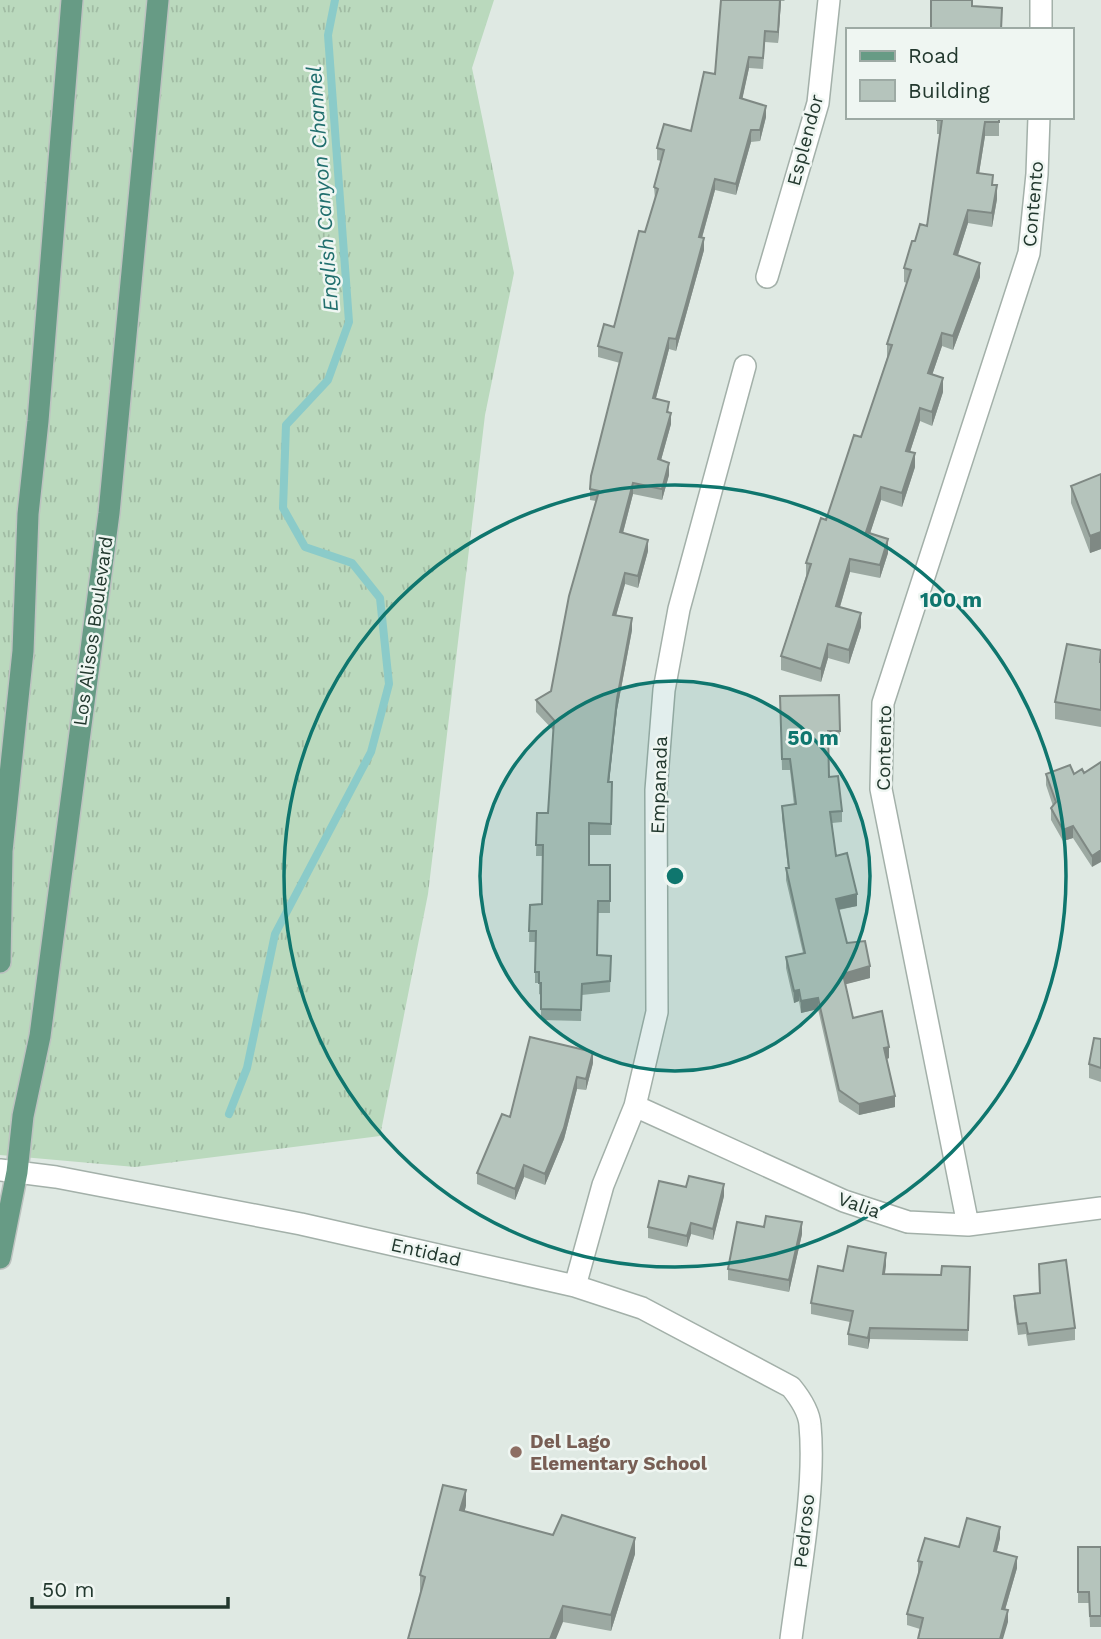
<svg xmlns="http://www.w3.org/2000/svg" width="1101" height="1639" font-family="'Work Sans',sans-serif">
<defs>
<pattern id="grass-tufts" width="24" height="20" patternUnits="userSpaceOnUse" patternTransform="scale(1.75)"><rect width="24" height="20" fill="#bad9bd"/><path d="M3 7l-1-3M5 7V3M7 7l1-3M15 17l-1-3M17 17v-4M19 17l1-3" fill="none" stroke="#a0bba3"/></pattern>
</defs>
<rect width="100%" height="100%" fill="#dfe9e3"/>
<path fill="url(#grass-tufts)" d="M0,0H494L472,68L514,273L485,415L428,894L380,1136L135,1167L0,1155Z"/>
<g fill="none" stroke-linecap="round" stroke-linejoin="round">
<path stroke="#8bcbc9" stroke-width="8" d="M229,1114L247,1068L275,934L371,752L389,684L380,598L352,563L305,547L283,508L286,425L328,380L349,322L328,35L335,0"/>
<g stroke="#a3b0a9" stroke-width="24">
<path id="minor" d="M1041,30V0
M767,277L818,103L829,0
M635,1106L844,1201L908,1222L968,1225L1101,1208
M0,1170L56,1177L301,1224L575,1286L642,1308L791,1387C800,1398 809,1411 810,1425C816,1488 799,1576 791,1639
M968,1225L881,789L883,703L1029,253L1037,174L1039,117
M575,1286L603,1185L635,1106L657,1012L656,790L664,690L679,609L745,366"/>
</g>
<g stroke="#bdc3c0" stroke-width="24">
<path id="major" d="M0,962L2,851L23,651L28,514L38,421L72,0
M0,1258L17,1172L23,1116L40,1036L109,513L158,0"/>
</g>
<use href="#minor" stroke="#fff" stroke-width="21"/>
<use href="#major" stroke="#679b85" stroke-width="21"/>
</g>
<path fill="#9ca9a2" d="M721,0H785L784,1H781L778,43L765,42L763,69L749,68L742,99L766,117L760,141L751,142L736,195L715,190L702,238L704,250L686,315L676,351L669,349L656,398L669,412L671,424L661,460L669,475L662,500L633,494L623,533L648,551L638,588L625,584L616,616L632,630L617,710L609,782H612L611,835H589V865H610V913H598L597,955L611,956L610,992L582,995L581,1021L541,1020V995L539,994V983H535V942H529L530,905L542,904L543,856H536L537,813H548L554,731L536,712V700L551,691L596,501L590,500V489L620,363L598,357V346L614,327L645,232L655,199L654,187L661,161L657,160V148L691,131L715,74Z
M937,117H999V136H985L979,173L993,185L997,199L992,227L968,223L958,255L980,277L953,350L942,346L932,375L943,392L932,426L920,421L910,452L915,467L902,507L881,500L870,533L888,553L880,578L850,572L840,607L861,627L849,664L828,658L821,682L781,670V656L806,576V563L861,437L887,358V344L907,283L904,282V268L915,241L927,226L940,134H937Z
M1101,474V549L1090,553L1071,503V486Z
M1101,650V727L1055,719V702Z
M839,695L840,742H829V777L842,811V822L832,823L836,856L857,906L839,910L847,943L870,978L845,984L853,1018L889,1058L887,1059L895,1107L859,1115L839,1102L818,1009L801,1013L799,1001L794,1003L786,968V957L803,953L786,880V868H788L782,818V806L794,805L790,770H782L780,696Z
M1101,762L1092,867L1073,838L1063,841L1051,820V808L1053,806L1046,785V774H1074L1084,773Z
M1101,1039V1082L1089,1078V1064Z
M593,1063L586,1090L577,1089L564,1139L545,1185L524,1177L515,1200L477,1184V1173L510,1117Z
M724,1196L713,1240L691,1234L687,1247L648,1238V1227Z
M802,1234L789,1292L728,1280V1269Z
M886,1265L885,1274L941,1275L970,1267L968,1341L870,1339L868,1349L848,1345V1334L850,1322L811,1314V1303L843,1271Z
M1040,1293L1075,1328V1340L1028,1346L1026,1334L1018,1335L1014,1307V1296Z
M466,1506L464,1512L553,1535L635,1554L611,1631L563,1622L420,1591V1575Z
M1000,1538L997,1551L1017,1568L1005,1610L1008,1622L920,1629L907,1625V1614L919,1573H918V1561L959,1547Z
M1078,1547H1101V1627H1090L1089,1603H1078Z"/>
<path fill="#7f8984" d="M780,0H781L778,43V32Z
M749,57V68L740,110V98Z
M766,106V117L760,141V130Z
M985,122V136L977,186V173Z
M751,130V142L736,195V184Z
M715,179V190L699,248V237Z
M997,185V199L992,227V213Z
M968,210V223L954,267V254Z
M704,238V250L676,351V339Z
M980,263V277L953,350V336Z
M942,333V346L928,387V373Z
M669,338V349L653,409V398Z
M943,378V392L932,426V412Z
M920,408V421L906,464V451Z
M671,413V424L658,471V459Z
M915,453V467L902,507V493Z
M669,463V475L662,500V489Z
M633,483V494L620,544V532Z
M881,487V500L866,546V532Z
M1101,532V549L1090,553V536Z
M888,539V553L880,578V565Z
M648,540V551L638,588V576Z
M850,559V572L836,620V606Z
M625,573V584L613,626V615Z
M861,613V627L849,664V650Z
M632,618V630L617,710L608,793V782L617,699Z
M828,644V658L821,682V669Z
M1073,826V838L1063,841V830Z
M1101,850V862L1092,867V856Z
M857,894V906L836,910V899Z
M870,966V978L843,985V974Z
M799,990V1001L794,1003V991Z
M818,998V1009L801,1013V1001Z
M889,1047V1058L884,1060V1048Z
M593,1052V1063L586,1090V1079Z
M577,1077V1089L564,1139L545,1185V1174Z
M895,1096V1107L859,1115V1104Z
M524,1165V1177L515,1200V1189Z
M724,1184V1196L713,1240V1229Z
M802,1222V1234L789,1292V1280Z
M691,1223V1234L687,1247V1236Z
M886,1253V1265L883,1285V1274Z
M870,1328V1339L868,1349V1338Z
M466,1490V1506L460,1527V1510Z
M1000,1527V1538L994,1562V1551Z
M635,1538V1554L611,1631V1615Z
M1017,1557V1568L1002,1620V1609Z
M563,1606V1622L556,1639H550Z
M1008,1610V1622L1003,1639H1000Z"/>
<path fill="#b5c4bc" stroke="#7f8984" stroke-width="2" d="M721,0H780L778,32L765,31L763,58L749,57L740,98L766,106L760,130H751L736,184L715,179L699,237L704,238L686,304L676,339L669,338L653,398L669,402L667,412L671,413L658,459L669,463L662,489L633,483L620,532L648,540L638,576L625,573L613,615L632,618L617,699L608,782H612L611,824L589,823V865H610V901H598L597,955L611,956L610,981L582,984L581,1010L541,1009V983H539V972H535L536,931H529L530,905L542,904L543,845H536L537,813H548L554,720L536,700L551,691L569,596L599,491L590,489L591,476L622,353L598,346L604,324L614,327L639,231L645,232L658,189L654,187L664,150L657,148L664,124L691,131L704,72L715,74Z
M931,0H972V6L1002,8L1001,30H931Z
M937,117H999V122H985L977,173L993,175L992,185H997L992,213L968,210L954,254L980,263L953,336L942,333L928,373L943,378L932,412L920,408L906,451L915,453L902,493L881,487L866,532L888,539L880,565L850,559L836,606L861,613L849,650L828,644L821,669L781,656L811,564L806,563L821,518L826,520L854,435L861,437L892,345L887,344L911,270L904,268L912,241H915L920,224L927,226L942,120H937Z
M1101,474V532L1090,536L1071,486Z
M1067,644L1101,650L1100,662H1101V710L1055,702Z
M839,695L840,731H828L829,777L838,776L842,811L830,812L836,856L847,853L857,894L836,899L847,943L865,941L870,966L843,974L853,1018L882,1011L889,1047L884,1048L895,1096L859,1104L839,1090L818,998L801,1001L799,990L794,991L786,957L805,953L786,868H789L782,806L796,804L790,759H782L780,696Z
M1101,762V850L1092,856L1073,826L1063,830L1051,808L1056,802L1046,774L1070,765L1074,774L1082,769L1084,773Z
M530,1037L593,1052L586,1079L577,1077L564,1128L545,1174L524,1165L515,1189L477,1173L502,1114L510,1117Z
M1094,1038L1101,1039V1068L1089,1064Z
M689,1176L724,1184L713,1229L691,1223L687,1236L648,1227L659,1181L686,1187Z
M766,1216L802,1222L789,1280L728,1269L737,1222L764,1227Z
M848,1246L886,1253L883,1274L941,1275L942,1266L970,1267L968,1330L870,1328L868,1338L848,1334L853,1311L811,1303L818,1266L843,1271Z
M1066,1260L1075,1328L1028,1334L1026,1323L1018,1324L1014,1296L1040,1293L1039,1264Z
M443,1485L466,1490L460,1510L553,1535L562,1515L635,1538L611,1615L563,1606L550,1639H408L425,1577L420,1575Z
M967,1518L1000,1527L994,1551L1017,1557L1002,1609L1008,1610L1000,1639H918L923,1618L907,1614L922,1562L918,1561L925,1538L959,1547Z
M1078,1547H1101V1616H1090L1089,1592H1078Z"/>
<circle cx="675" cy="876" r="195" fill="#0f766e" fill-opacity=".12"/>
<g fill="none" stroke="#0f766e" stroke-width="3.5">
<circle cx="675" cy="876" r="195"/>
<circle cx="675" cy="876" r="391"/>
</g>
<circle fill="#8d6e63" stroke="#eff6f2" stroke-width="2.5" cx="516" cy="1452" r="7"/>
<g text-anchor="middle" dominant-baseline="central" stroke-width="5" stroke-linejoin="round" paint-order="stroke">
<g font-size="19" fill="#22382e" stroke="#eff6f2">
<text transform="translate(805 140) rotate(-75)">Esplendor</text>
<text transform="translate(1033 204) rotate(-85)">Contento</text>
<text transform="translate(93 631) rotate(-82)">Los Alisos Boulevard</text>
<text transform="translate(884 748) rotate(-89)">Contento</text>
<text transform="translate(659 785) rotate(-88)">Empanada</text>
<text transform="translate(859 1205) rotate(20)">Valia</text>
<text transform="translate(426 1252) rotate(13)">Entidad</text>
<text transform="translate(804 1531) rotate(-84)">Pedroso</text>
</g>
<g font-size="19" font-weight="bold" fill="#785e54" stroke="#eff6f2" text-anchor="start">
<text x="530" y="1441">Del Lago<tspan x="530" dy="22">Elementary School</tspan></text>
</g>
<g font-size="21" font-style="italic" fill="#216f6e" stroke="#eff6f2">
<text transform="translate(322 189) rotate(-94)">English Canyon Channel</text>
</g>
</g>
<circle cx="675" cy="876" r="10" fill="#0f766e" stroke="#eff6f2" stroke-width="3.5"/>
<g font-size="21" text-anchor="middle" font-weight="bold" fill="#0f766e" stroke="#eff6f2" stroke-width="5" stroke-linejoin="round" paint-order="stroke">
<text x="951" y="607">100 m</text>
<text x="813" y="745">50 m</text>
</g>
<rect x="846" y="28" width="228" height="91" fill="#eff6f2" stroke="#9daaa4" stroke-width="2"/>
<rect x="860" y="51" width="35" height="10" fill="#679b85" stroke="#9daaa4" stroke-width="2"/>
<text x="908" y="63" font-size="21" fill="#22382e">Road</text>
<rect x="860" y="80" width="35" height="21" fill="#b5c4bc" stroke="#9daaa4" stroke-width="2"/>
<text x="908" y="98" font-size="21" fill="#22382e">Building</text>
<path d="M32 1597v10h196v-10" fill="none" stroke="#22382e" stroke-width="3.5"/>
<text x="42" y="1597" font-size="21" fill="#22382e" stroke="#eff6f2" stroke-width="5" paint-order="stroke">50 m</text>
</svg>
